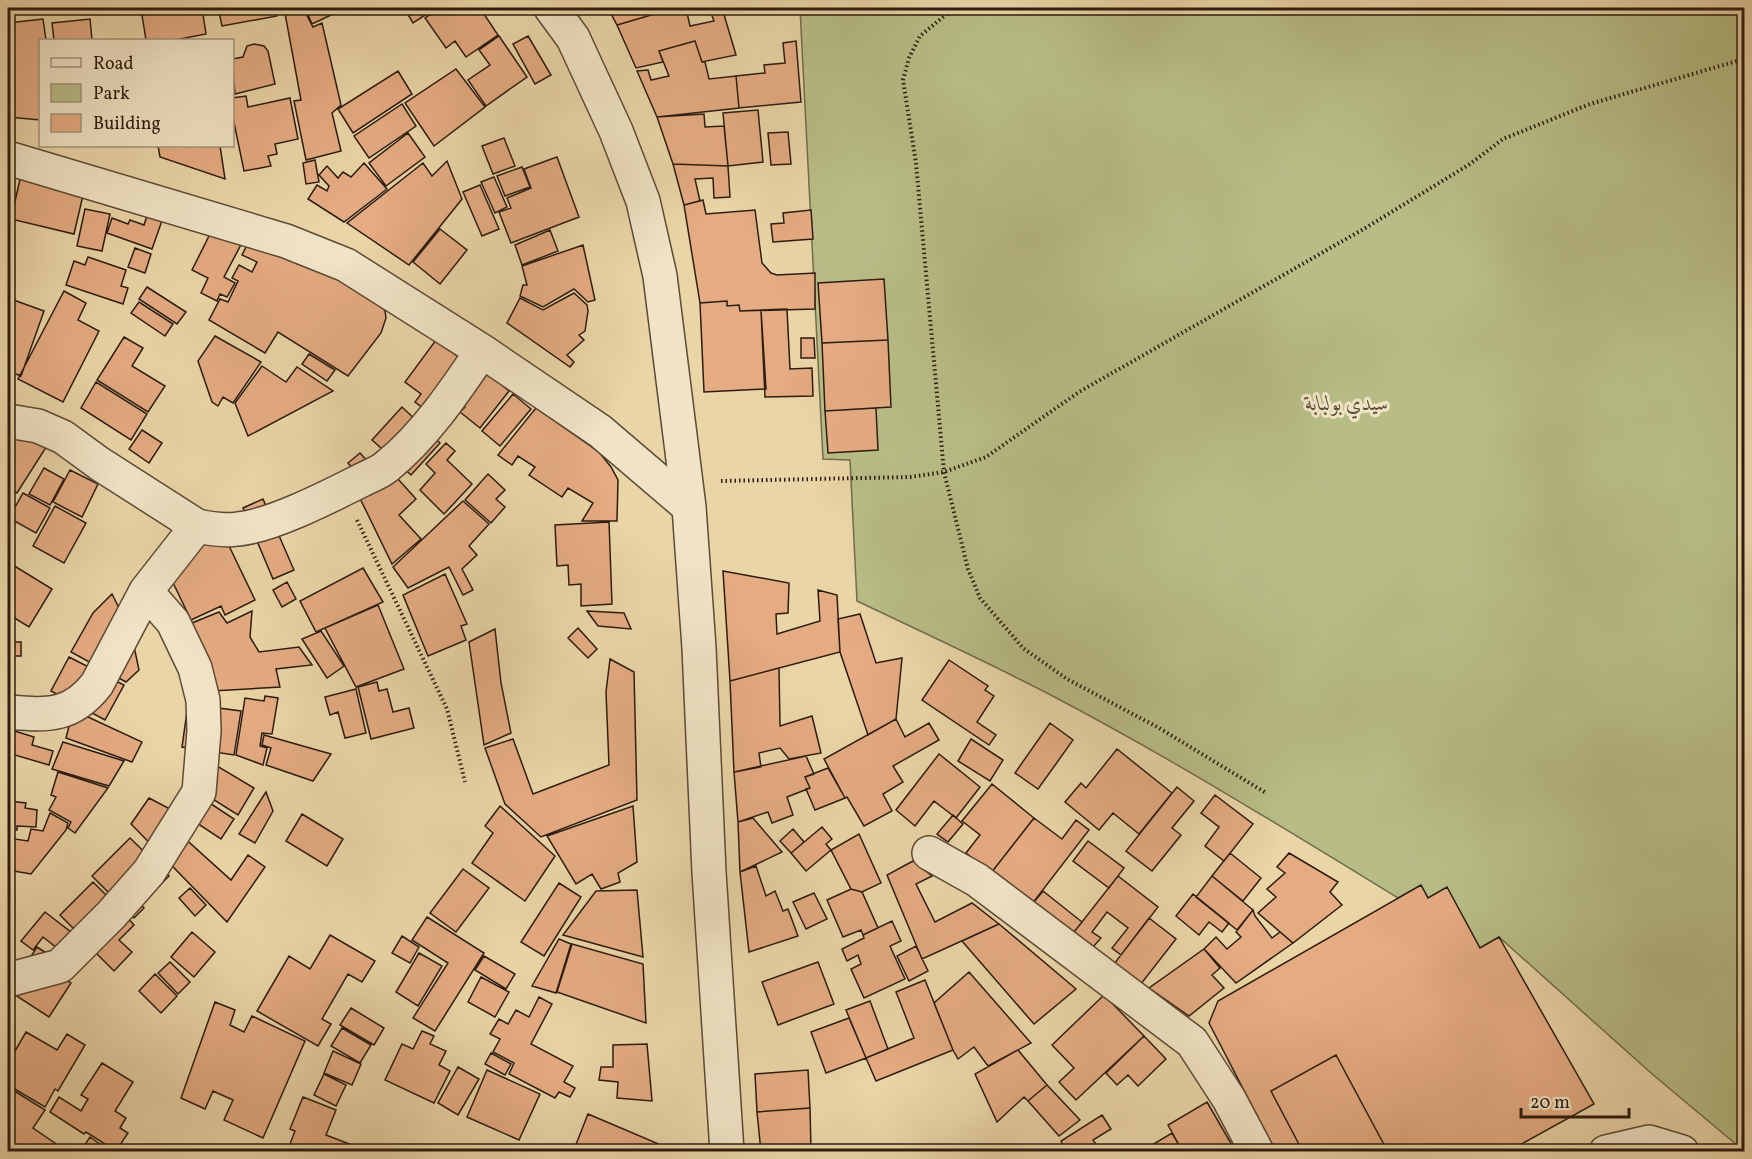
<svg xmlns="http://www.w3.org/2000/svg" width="1752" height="1159" font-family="Vollkorn,Amiri,serif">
<rect width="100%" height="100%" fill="#ead5a7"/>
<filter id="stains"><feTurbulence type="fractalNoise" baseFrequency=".00333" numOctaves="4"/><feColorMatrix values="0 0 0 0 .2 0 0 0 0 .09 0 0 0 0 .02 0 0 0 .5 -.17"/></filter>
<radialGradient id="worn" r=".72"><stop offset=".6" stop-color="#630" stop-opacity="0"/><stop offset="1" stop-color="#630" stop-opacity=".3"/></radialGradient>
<path fill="#b8bd86" stroke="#726c4b" stroke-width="1.5" d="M800,8H1744V1151L1651,1073L1499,937L1480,948L1447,888L1428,898L1421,885L1398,898C1282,827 1166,755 1045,692C983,660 920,631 857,601L850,460L823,459Z"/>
<path fill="#e5ab82" stroke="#2c1c10" stroke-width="1.5" d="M185,8H202L206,34L175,40H146L142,15Z
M218,8H276L277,16L222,26Z
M284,8H303L313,27L322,23L341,105L332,113L341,151L306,160L294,101L301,100Z
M305,8H346L312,24Z
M404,8H436L413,23Z
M440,8H480L498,35L466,57L455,41L446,48L425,18Z
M608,8H675L617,25Z
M675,8H686L690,26L714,21L709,8H722L736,55L702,62L695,41L659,51L663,62L636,68L617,25Z
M43,19L46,40H40V120L8,117V23Z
M90,19L92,40H54L52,23Z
M499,36L527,77L486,106L468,80L490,65L479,50Z
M528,36L551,75L535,84L513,44Z
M695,41L702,62H705L709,79L736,76L739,108L657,117L637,71L648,70L651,80L669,76L659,51Z
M796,41L801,102L739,108L736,76L765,73L764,65L785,63L783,43Z
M254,44L264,46L268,51L275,84L235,94L232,59L243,57L247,46Z
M456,69L485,107L434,146L405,103Z
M398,71L412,94L353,133L338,109Z
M246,96L248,107L290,98L298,139L275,144L277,154L268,156L271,166L244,171L232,113V98Z
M402,104L416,126L369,158L354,136Z
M758,110L763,162L728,166L723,113Z
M704,114L705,127L724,126L728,166L673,164L657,117Z
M788,132L791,164L771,165L768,133Z
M408,133L425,157L386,186L369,163Z
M504,138L515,166L493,174L482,146Z
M158,146H220L225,179L160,157Z
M557,157L579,217L511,243L499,212L511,208L507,198L531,188L524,169Z
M315,160L319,182L306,184L303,163Z
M447,161L462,199L409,265L347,223L423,163L432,176Z
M364,163L387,189L344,222L308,199L317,185L327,191L329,186L319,175L327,166L338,178L343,172L351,177Z
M673,164L728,166L730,197L714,198L713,178L695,179L700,201L684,205Z
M23,166L84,191L74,234L11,219Z
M522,167L530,187L505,196L497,176Z
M494,177L507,207L495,213L481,182Z
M480,185L499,229L482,236L463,192Z
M703,200L706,214L755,210L762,263L771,273L777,275L815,273V309L740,311L739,305L727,306V301L700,303L684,205Z
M85,209L110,214L102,251L77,246Z
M149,210L164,215L152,249L107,233L112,218L128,224L130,220L144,225Z
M811,210L813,239L773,242L771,224L784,223L783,213Z
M216,222L245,237L224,277L235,283L227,297L220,294L217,301L201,293L208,278L192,270Z
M440,229L467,250L440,284L413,262Z
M550,230L558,251L522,265L515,245Z
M254,231L375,297L385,311L386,318L381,333L348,376L278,332L265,353L209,320L220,299L228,302L238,281L232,278L239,265L252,272L257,262L242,255Z
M583,245L595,300L588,302L574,289L543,307L520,296L523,285H527L522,266Z
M135,248L151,254L145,273L128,267Z
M88,257L126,270L121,286L128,288L123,304L66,285L74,261L85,265Z
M884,279L888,340L822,343L818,283Z
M147,287L186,312L177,324L139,299Z
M64,291L86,303L78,320L99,331L63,402L18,379Z
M574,293L587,305L588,311L585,331L579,335L584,340L567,355L574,362L570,367L507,323L520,298L543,310Z
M8,298L44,311L21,376L8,371Z
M727,301V306L739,305L740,311L761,310L766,389L704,392L700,303Z
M139,302L173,324L165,336L131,313Z
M787,309L790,369L812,368L813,396L765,397L761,310Z
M215,336L261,362L233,403L223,397L218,406L212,402L198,361Z
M124,337L143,348L132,366L165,386L148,412L97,380Z
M801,338H814L815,358H801Z
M436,340L465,362L423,408L415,402L421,394L405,382Z
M888,340L891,407L825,411L822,343Z
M309,354L335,370L327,381L302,364Z
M473,362L509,391L480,428L460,412L465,407L448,393Z
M262,366L286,382L297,367L333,391L248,436L235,403Z
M96,382L147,414L131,440L81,408Z
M513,394L531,409L500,446L482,431Z
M402,407L440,443L411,475L372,440Z
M536,408L599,452L611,467L618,480L617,521H582L593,503L568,488L562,497L529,475L535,467L518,456L512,465L498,455Z
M876,408L878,450L828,453L825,411Z
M8,414L50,441L17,493L8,487Z
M142,430L162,443L149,463L129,449Z
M446,443L455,451L447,460L472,484L444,514L420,490L435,473L426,464Z
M360,453L372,466L380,459L416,499L399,515L421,539L392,564L352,482L359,476L348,463Z
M44,468L64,479L50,505L29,494Z
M70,470L98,484L82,517L53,502Z
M488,474L505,490L496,499L505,507L491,523L465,500Z
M23,493L50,508L36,533L9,518Z
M263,499L294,570L273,579L243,508Z
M463,501L489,524L469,546L477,555L462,569L473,590L463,595L449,567L408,588L393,567Z
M55,506L86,523L64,563L33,546Z
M609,522L612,604L581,606V584L569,585L568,565L557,566L555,525Z
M218,523L255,600L225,615L221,606L191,620L163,562Z
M8,562L52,589L29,627L8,614Z
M363,568L383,602L316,632L300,601Z
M723,571L789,583L788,613L776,614L777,634L820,621L818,590L837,595L840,652L730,681Z
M445,574L467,624L461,626L466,640L428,656L403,595Z
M287,582L296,599L282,607L273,590Z
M112,594L131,632L139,670L126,682L71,652L93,613Z
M378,605L404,669L356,687L325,628Z
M252,611L250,637L259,652L299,647L312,665L276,669L280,687L195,692L170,632L219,612L227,623Z
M587,611L624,613L631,629L598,626Z
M860,614L876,663L902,658L896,719L868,735L840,652L838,619Z
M578,628L597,649L588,658L568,638Z
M495,629L501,683L511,733L484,745L469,642Z
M321,631L344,666L327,678L302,639Z
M8,642H21V656H8Z
M69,657L124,685L105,720L51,691Z
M610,659L634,672L637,800L541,837L505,804L485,748L513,739L533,794L609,765L606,692Z
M949,660L988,686L985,690L994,696L977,722L996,735L989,745L922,700Z
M779,668L780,726L812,716L821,753L789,759L780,748L759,753L761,767L734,772L730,681Z
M377,682L379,691L387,689L393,712L409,708L414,728L371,739L358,687Z
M356,689L366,733L345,738L338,712L330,715L325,697Z
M265,696L278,698L272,734L262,733L260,746L267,748L263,765L236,755L245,698L264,701Z
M188,704L241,711L234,755L182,747Z
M73,710L142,742L132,762L66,738Z
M896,719L905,737L929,723L939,740L893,766L903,782L883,794L892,811L864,826L847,797L845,798L824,759Z
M1050,723L1073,740L1038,789L1015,773Z
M8,729L34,737L32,745L53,751L49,765L8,753Z
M264,735L331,754L313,781L266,765L271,748L262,745Z
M971,739L1003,760L990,781L958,761Z
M63,742L124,761L109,786L52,769Z
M1117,749L1172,793L1139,834L1113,813L1099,830L1065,802L1081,783L1086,788Z
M939,754L980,787L956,818L934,801L915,826L896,810Z
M806,756L814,774L805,777L810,788L787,797L793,815L772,823L768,812L738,822L734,772Z
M207,760L254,788L238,815L192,786Z
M828,768L845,798L815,810L806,789L810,788L805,777Z
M58,772L108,788L75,833L68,828L71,822L49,810L56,797L51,795Z
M8,775H11L8,801L26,803L25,808L37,810L36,827L17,826V830L8,829Z
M992,784L1034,818L991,873L966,853L980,835L962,821Z
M1177,787L1194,801L1172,828L1181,835L1152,871L1126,851Z
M187,788L234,819L221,839L174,808Z
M266,792L273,811L255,843L239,834Z
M1215,795L1253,824L1224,861L1205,846L1219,827L1201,813Z
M149,798L189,819L180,834L231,880L248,855L265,867L227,922L131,824Z
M500,806L555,856L525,901L472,863L493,833L485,826Z
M633,806L637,862L618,873L620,882L601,889L592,874L576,884L547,836Z
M50,813L68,823L66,830L31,874L8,870V838L28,841L31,829L43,831Z
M302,814L343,839L327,866L286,841Z
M953,815L963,824L948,842L937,834Z
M753,818L782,852L740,872L738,822Z
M1034,818L1062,839L1076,820L1089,830L1032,904L991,873Z
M822,827L832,839L826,844L831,850L806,871L791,853Z
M793,829L804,842L791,853L780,841Z
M859,834L881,883L862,892L851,889L831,850Z
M130,838L169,876L160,885L152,877L132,896L144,908L134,918L92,876Z
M1088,841L1124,868L1109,888L1073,861Z
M1230,853L1261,878L1243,901L1212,876Z
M1289,853L1338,882L1330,892L1342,905L1293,943L1258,913L1276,897L1267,889L1285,873L1277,867Z
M913,861L932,876L916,884L935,922L972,903L999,924L922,959L887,875Z
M756,866L766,896L775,891L783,911L788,909L798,936L749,952L740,872Z
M463,869L489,888L456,932L430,913Z
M1118,876L1158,907L1121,955L1112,948L1128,928L1107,912L1092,932L1101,938L1093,947L1074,932Z
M1212,876L1253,910L1237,930L1196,897Z
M93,882L125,914L93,948L60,915Z
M559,883L581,897L544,956L521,942Z
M1421,885L1428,898L1447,887L1480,948L1499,937L1594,1104L1507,1152H1388L1336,1055L1271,1091L1303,1152H1276L1209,1023L1218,1001Z
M1421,885L1428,898L1447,887L1480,948L1499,937L1594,1104L1507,1152H1276L1209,1023L1218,1001Z
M190,888L206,905L195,916L179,898Z
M851,889L862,892L878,928L863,935L861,930L843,937L827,900Z
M637,890L643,957L563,935L596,891Z
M1043,891L1082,922L1074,932L1059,921L1054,927L1029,908Z
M814,893L827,919L806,929L793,902Z
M1193,894L1229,923L1222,932L1209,922L1199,935L1176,916Z
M1253,910L1255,916L1272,938L1280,932L1293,943L1236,983L1204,949L1216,937L1227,949L1241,937L1236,932Z
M45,912L80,939L67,956L43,937L33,950L21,941Z
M125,915L134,925L119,940L132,952L114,971L92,949Z
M427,917L484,953L435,1031L413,1018L448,963L412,940Z
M1149,918L1176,939L1137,989L1111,968Z
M892,921L901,941L890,946L905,979L864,998L851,969L861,964L858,955L847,961L842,949L864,938L863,935Z
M999,924L1076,989L1034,1024L962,941Z
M192,932L215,952L194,977L171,957Z
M330,935L375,961L362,982L348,974L322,1019L331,1024L318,1046L257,1011L289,956L310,969Z
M402,936L419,947L410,963L392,953Z
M559,939L571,944L556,993L532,986Z
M572,944L643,964L646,1023L557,992Z
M916,946L928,971L909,981L897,956Z
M37,947L54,958L48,968L71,983L49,1017L9,991Z
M1204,949L1220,968L1212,975L1224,988L1189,1016L1149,988Z
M419,953L442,966L418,1006L396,992Z
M484,956L515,974L506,989L475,970Z
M170,962L190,982L178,994L158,973Z
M818,962L834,1004L778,1025L762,982Z
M969,972L1031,1043L988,1066L974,1047L958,1059L953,1050L934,1003Z
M155,974L177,996L161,1013L139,991Z
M481,977L509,992L495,1017L468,1002Z
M925,980L953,1050L876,1081L866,1058L914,1038L896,992Z
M1104,995L1144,1036L1076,1100L1059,1082L1074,1068L1052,1045Z
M539,997L552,1004L531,1044L573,1066L564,1082L575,1088L570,1097L559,1092L555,1098L509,1074L514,1063L493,1052L500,1039L490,1034L499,1019L508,1024L516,1010L529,1017Z
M870,1001L888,1049L866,1058L846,1010Z
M215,1002L235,1010L230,1025L244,1032L252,1016L305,1041L263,1138L224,1120L233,1100L213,1091L205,1109L181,1098Z
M351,1008L384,1028L374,1045L340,1025Z
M849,1018L866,1058L826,1073L811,1032Z
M342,1028L371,1045L360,1063L331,1046Z
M422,1031L434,1036L430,1044L446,1051L439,1065L450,1071L434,1103L385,1080L402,1044L413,1049Z
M26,1032L57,1050L67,1034L85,1045L58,1091L55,1089L45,1107L8,1085V1063Z
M1144,1036L1166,1059L1138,1086L1128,1075L1117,1085L1106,1073Z
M647,1044L652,1101L617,1098L618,1082L599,1080L601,1067H613V1045Z
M1018,1050L1047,1085L1028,1101L1024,1097L997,1122L975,1074Z
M333,1051L361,1064L352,1085L324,1073Z
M491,1053L511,1064L505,1075L485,1064Z
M102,1063L133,1082L115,1111L126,1118L120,1128L128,1133L116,1151L86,1132L84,1134L50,1112L59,1097L81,1111L88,1099L81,1095Z
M458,1067L479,1079L458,1115L438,1103Z
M487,1070L540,1094L519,1140L467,1117Z
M808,1070L810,1108L757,1112L755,1074Z
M324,1074L346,1085L336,1106L314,1095Z
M1047,1085L1080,1120L1059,1136L1028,1101Z
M8,1087L45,1110L33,1128L68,1152H8Z
M303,1097L336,1110L326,1135L357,1147L355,1152H287L295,1131L290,1129Z
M1207,1102L1236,1152H1183L1168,1125Z
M810,1108L811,1150L761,1152L757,1112Z
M588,1114L661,1145L662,1152H573Z
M1102,1115L1111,1129L1093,1140L1101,1152H1066L1061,1141Z
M1172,1133L1183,1152H1140Z
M90,1137L104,1147L101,1152H80Z"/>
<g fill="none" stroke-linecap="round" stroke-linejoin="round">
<g stroke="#5c4a36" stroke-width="36">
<path id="minor" d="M551,8L573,38L616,131L643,201L660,276L689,507L699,648L709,872L727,1152
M8,158L286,241L346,265L482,351L600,431L689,507
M8,421L38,426L63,437L100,464L197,526C211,529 224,531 238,529C272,526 330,496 362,480C369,476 379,473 386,467C424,437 455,391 482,351
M8,712C46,715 71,718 97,684L146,591L197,526
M929,853L977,880L1192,1042L1229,1099L1257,1152
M8,980L60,966L111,915L149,872L199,792L204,731L203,700L195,668L173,622L146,591
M1606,1152L1649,1142L1682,1152"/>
</g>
<path stroke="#2c1c10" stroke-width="4" stroke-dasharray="1.5 3" stroke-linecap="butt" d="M954,8L920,36L909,58L903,80L916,163L944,472L968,569L980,598L1023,648L1067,679L1159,728L1266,793
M721,481L910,477L944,472L986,457L1079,392L1367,227L1470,164L1503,139L1590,104L1744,59
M357,520L447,709L465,782"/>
<use href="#minor" stroke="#f1e4c6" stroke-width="33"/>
</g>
<g text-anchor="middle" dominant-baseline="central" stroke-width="6" stroke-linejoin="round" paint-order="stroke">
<g font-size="21" font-style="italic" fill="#564c33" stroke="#f1e4c6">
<text x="1347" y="404">سيدي بولبابة</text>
</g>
</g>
<rect width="1752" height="1159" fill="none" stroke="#ead5a7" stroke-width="30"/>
<rect x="9" y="9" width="1734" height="1141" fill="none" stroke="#2c1c10" stroke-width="3"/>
<rect x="15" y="15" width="1722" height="1129" fill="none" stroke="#2c1c10" stroke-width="1.5"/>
<rect x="39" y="39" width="195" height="108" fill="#f1e4c6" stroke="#a2947d" stroke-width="1.5"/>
<rect x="51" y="58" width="30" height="9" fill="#f1e4c6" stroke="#a2947d" stroke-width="1.5"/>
<text x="93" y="69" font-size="18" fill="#2c1c10">Road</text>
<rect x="51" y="84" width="30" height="18" fill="#b8bd86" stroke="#a2947d" stroke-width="1.5"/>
<text x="93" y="99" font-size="18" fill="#2c1c10">Park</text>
<rect x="51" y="114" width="30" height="18" fill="#e5ab82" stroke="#a2947d" stroke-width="1.5"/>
<text x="93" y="129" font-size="18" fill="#2c1c10">Building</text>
<path d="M1521 1108v9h108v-9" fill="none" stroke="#2c1c10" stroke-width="3"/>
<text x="1530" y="1108" font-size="18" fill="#2c1c10" stroke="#f1e4c6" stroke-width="4.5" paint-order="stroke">20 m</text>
<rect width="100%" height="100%" filter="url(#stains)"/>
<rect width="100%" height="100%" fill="url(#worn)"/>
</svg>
